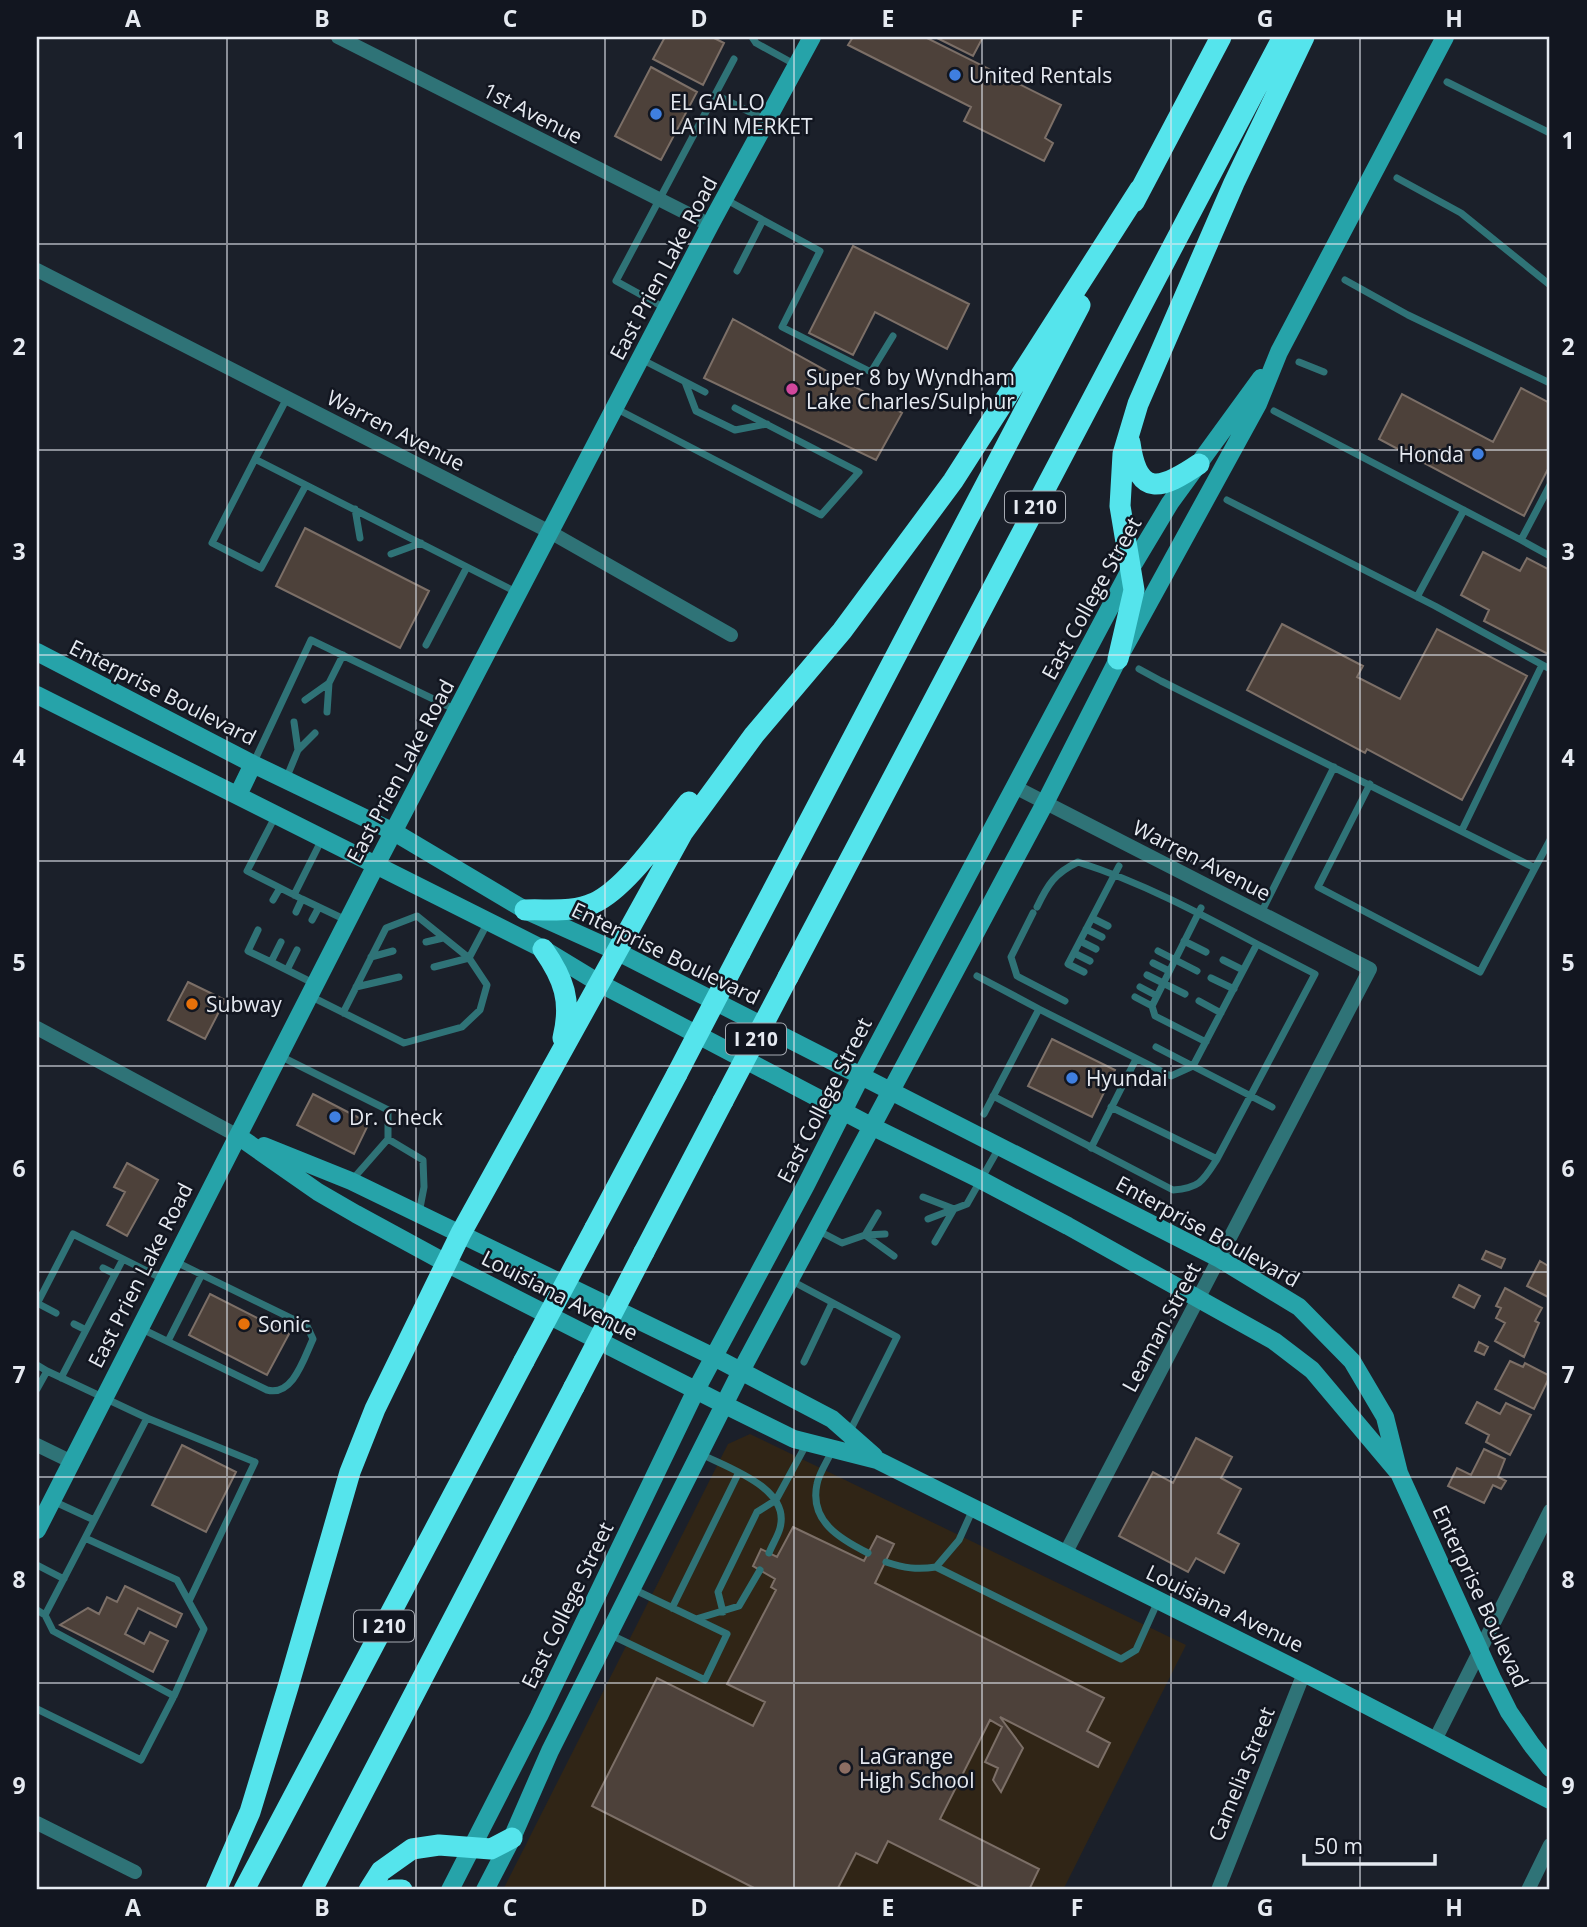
<svg xmlns="http://www.w3.org/2000/svg" width="1587" height="1927" font-family="'Open Sans',sans-serif">
<rect width="100%" height="100%" fill="#1b202a"/>
<path fill="#302516" d="M750,1434L1186,1645L1063,1890H503L728,1444Z"/>
<path fill="#4d413a" stroke="#7c6f67" stroke-width="2" d="M665,37H712L724,43L703,85L653,59Z
M853,37H925L1061,105L1045,138L1053,143L1044,161L964,121L971,107L848,45Z
M935,37H983L973,56Z
M651,67L697,92L661,160L615,136Z
M853,246L969,304L947,349L875,312L853,355L809,333Z
M733,319L902,413L876,460L704,378Z
M1521,388L1550,403V465L1524,516L1379,439L1402,394L1493,442Z
M305,528L429,591L400,648L276,586Z
M1483,552L1520,571L1527,558L1550,570V655L1484,621L1489,610L1461,595Z
M1282,624L1363,666L1357,677L1400,699L1437,629L1527,676L1462,800L1367,749L1365,753L1247,690Z
M188,982L225,1000L205,1039L168,1020Z
M1052,1039L1115,1070L1092,1117L1028,1086Z
M313,1094L369,1123L354,1154L297,1125Z
M127,1163L158,1180L127,1236L107,1225L125,1192L114,1187Z
M1486,1251L1505,1259L1501,1268L1482,1259Z
M1540,1261L1550,1267V1298L1527,1286Z
M1459,1285L1480,1296L1474,1308L1453,1297Z
M1505,1288L1542,1308L1535,1321L1539,1323L1524,1357L1495,1341L1505,1323L1496,1318L1501,1308L1496,1306Z
M210,1294L289,1334L267,1375L189,1335Z
M1479,1342L1488,1347L1484,1355L1475,1351Z
M1510,1361L1523,1367L1525,1363L1550,1376L1534,1409L1495,1389Z
M1477,1402L1500,1414L1506,1403L1531,1415L1510,1455L1486,1442L1489,1435L1466,1423Z
M1196,1438L1232,1457L1221,1478L1241,1489L1218,1533L1239,1544L1224,1573L1196,1558L1188,1572L1119,1536L1153,1472L1173,1483Z
M182,1445L236,1472L206,1532L152,1505Z
M1484,1449L1505,1459L1498,1477L1506,1481L1501,1489L1493,1485L1484,1503L1448,1486L1457,1468L1471,1475Z
M793,1527L864,1561L877,1536L894,1544L875,1583L1104,1698L1087,1731L1110,1743L1098,1767L1000,1717L1023,1748L1001,1792L993,1780L998,1768L985,1762L1002,1727L990,1720L940,1819L1039,1869L1029,1890H986L888,1841L877,1863L856,1853L837,1890H758L592,1806L657,1678L753,1726L765,1702L727,1684L776,1590L771,1587L775,1579L753,1566L761,1549L777,1557Z
M125,1586L182,1614L176,1627L138,1608L125,1634L144,1644L150,1632L168,1641L153,1672L60,1625L88,1608L99,1614L107,1597L117,1602Z"/>
<g fill="none" stroke-linecap="round" stroke-linejoin="round">
<path stroke="#2f7377" stroke-width="7" d="M752,37L756,43L796,65
M1447,82L1550,133
M716,95L766,120
M1397,178L1461,213L1550,285
M725,199L763,220
M737,271L763,220L820,251L782,327L871,372L893,336
M1345,280L1408,315L1550,383
M665,308L616,281L734,59
M641,359L705,392
M1299,362L1324,372
M685,382L696,411L735,430L767,424
M287,398L255,459L518,593
M615,408L821,515L859,472L735,408
M1274,411L1521,540L1550,485
M255,459L212,543L261,568L306,485
M1227,500L1435,606L1550,669
M355,509L360,538
M1521,540L1550,556
M391,554L421,543
M1417,597L1464,510
M426,645L467,567
M1139,669L1161,681C1286,743 1411,805 1535,868L1480,972L1318,887L1370,784
M305,700L329,683
M327,712L329,683L343,655
M294,722L298,750
M253,764L311,640L456,710
M286,779L298,750L315,733
M276,815L247,871L302,899
M1462,830L1542,665
M1535,868L1550,840
M294,895L322,839
M273,900L280,888
M1037,907C1048,884 1055,873 1078,862C1141,882 1199,913 1257,944L1193,1066L1171,1076L1039,1009
M1201,908L1152,1006L1155,1016L1206,1042
M296,912L302,899L348,921
M1033,913L1011,957L1017,976L1065,1001
M1261,913L1334,767
M1092,918L1108,926
M312,920L319,907
M1086,929L1102,937
M258,930L248,951L271,962
M1080,941L1096,949
M1184,941L1206,952
M281,942L271,962L315,984
M426,942L443,938
M1158,951L1197,971
M1074,953L1090,961
M371,957L393,951
M1223,960L1243,970
M1153,963L1169,971
M434,967L469,958
M287,970L297,950
M1084,972L1068,964L1119,866
M1147,975L1185,994
M977,976L1039,1009L984,1114
M1211,978L1234,989
M356,987L399,977
M1140,987L1157,996
M310,996L404,1043L462,1027L480,1010L487,985L469,958L488,922
M1135,997L1152,1006
M1199,1001L1221,1013
M343,1013L386,928L417,916L469,958
M1156,1047L1272,1107
M280,1056L388,1110V1139
M993,1096L1173,1190C1200,1188 1203,1181 1217,1159L1315,974L1257,944
M1111,1107L1217,1159
M1091,1148L1136,1059
M352,1180L388,1139L423,1160L424,1187L419,1213
M923,1197L954,1209L935,1242
M878,1213L865,1235L894,1256
M928,1219L967,1204L1000,1146
M817,1230L842,1243L865,1235L885,1234
M103,1268L115,1274
M792,1281L897,1337L849,1433
M37,1303L56,1313
M37,1304L73,1234L163,1279
M74,1324L86,1330
M140,1328L267,1390C293,1397 304,1358 313,1339L307,1326L174,1261
M168,1341L202,1274
M804,1362L832,1303
M37,1365L47,1371L37,1389
M47,1371L147,1418L85,1538
M61,1378L123,1259
M147,1418L255,1462L189,1601
M833,1449C828,1460 819,1473 817,1484C809,1521 840,1539 868,1553
M701,1454C728,1468 791,1488 780,1528C778,1536 772,1545 769,1553
M53,1501L94,1520
M886,1562C904,1568 917,1570 936,1567L959,1540L973,1509
M37,1565L64,1579
M936,1567L1121,1659L1136,1650L1158,1601
M672,1608L738,1474
M37,1610L45,1615L53,1631L174,1696L204,1629L177,1580L85,1538L45,1615
M723,1612L718,1592L757,1512L776,1500L807,1443
M696,1619L739,1606L760,1570
M611,1635L705,1680L727,1634L633,1589
M37,1709L141,1760L174,1696"/>
<path stroke="#2f7377" stroke-width="14" d="M338,37L710,225
M37,270L550,532L731,635
M1015,787L1370,969L1065,1554
M37,1028L238,1136
M37,1445L72,1462
M1435,1740L1550,1511
M37,1823L135,1872
M1218,1890L1304,1673
M1528,1890L1550,1845"/>
<path stroke="#26a3a9" stroke-width="18" d="M37,652L253,764L394,832L525,910L616,951L1220,1259L1299,1307L1352,1361L1385,1417L1399,1473L1492,1678L1509,1712L1531,1744L1550,1768
M37,695L543,949L599,983L871,1126L981,1180L1068,1226L1274,1341L1312,1370L1397,1471
M238,795L253,764
M238,1136L318,1192L356,1214L446,1263L725,1405L794,1439L877,1460L1304,1673L1550,1800
M264,1146L351,1181L714,1357L832,1419L874,1456
M37,1530L376,865L710,225L812,37
M450,1890L539,1716L696,1390L806,1185L861,1076L1131,568L1170,503L1261,378
M485,1890L512,1838L550,1751L741,1371L1045,803L1118,659L1258,404L1279,352L1445,37"/>
<path stroke="#55e4ec" stroke-width="21" d="M1134,202L1221,37
M1130,443C1138,499 1162,489 1199,464
M1118,659L1134,590L1120,506L1123,454L1138,404L1234,183L1304,37
M525,910C547,909 574,913 594,903C627,888 665,831 689,802
M543,949C564,979 572,1001 563,1038
M740,953L1080,305
M788,977L1283,37
M595,1228L677,1074
M644,1252L723,1101
M216,1890L250,1812L288,1687L350,1472L375,1409L461,1233L683,832L754,735L842,631L953,481L1140,189
M244,1890L524,1361
M312,1890L574,1387
M369,1890L381,1871L412,1849L439,1845L491,1849L512,1838
M392,1890H402"/>
<path stroke="#55e4ec" stroke-width="21" d="M677,1074L740,953
M723,1101L788,977
M524,1361L595,1228
M574,1387L644,1252"/>
</g>
<path fill="none" stroke="#e6eaf1" stroke-width="2" stroke-opacity="0.55" d="M227,37V1890M416,37V1890M605,37V1890M794,37V1890M982,37V1890M1171,37V1890M1360,37V1890M37,244H1550M37,450H1550M37,655H1550M37,861H1550M37,1066H1550M37,1272H1550M37,1477H1550M37,1683H1550"/>
<g fill="#3f7fe0" stroke="#121620" stroke-width="2.5">
<circle cx="955" cy="75" r="7"/>
<circle cx="656" cy="114" r="7"/>
<circle cx="1478" cy="454" r="7"/>
<circle cx="1072" cy="1078" r="7"/>
<circle cx="335" cy="1117" r="7"/>
</g>
<circle fill="#d1479c" stroke="#121620" stroke-width="2.5" cx="792" cy="389" r="7"/>
<g fill="#e8710a" stroke="#121620" stroke-width="2.5">
<circle cx="192" cy="1004" r="7"/>
<circle cx="244" cy="1324" r="7"/>
</g>
<circle fill="#8d6e63" stroke="#121620" stroke-width="2.5" cx="845" cy="1768" r="7"/>
<g text-anchor="middle" dominant-baseline="central" stroke-width="5" stroke-linejoin="round" paint-order="stroke">
<g fill="#121620" stroke="#a6aab2" stroke-width="2">
<rect x="1005" y="491.5" width="60" height="31" rx="5"/>
<rect x="726" y="1023.5" width="60" height="31" rx="5"/>
<rect x="354" y="1610.5" width="60" height="31" rx="5"/>
</g>
<g font-size="19" font-weight="bold" fill="#e6eaf1">
<text x="1035" y="507">I 210</text>
<text x="756" y="1039">I 210</text>
<text x="384" y="1626">I 210</text>
</g>
<g font-size="21" fill="#e6eaf1" stroke="#121620" text-anchor="start">
<text x="969" y="75">United Rentals</text>
<text x="670" y="102">EL GALLO<tspan x="670" dy="24">LATIN MERKET</tspan></text>
<text x="806" y="377">Super 8 by Wyndham<tspan x="806" dy="24">Lake Charles/Sulphur</tspan></text>
<text x="1464" y="454" text-anchor="end">Honda</text>
<text x="206" y="1004">Subway</text>
<text x="1086" y="1078">Hyundai</text>
<text x="349" y="1117">Dr. Check</text>
<text x="258" y="1324">Sonic</text>
<text x="859" y="1756">LaGrange<tspan x="859" dy="24">High School</tspan></text>
</g>
<g font-size="21" fill="#e6eaf1" stroke="#121620">
<text transform="translate(533 113) rotate(27)">1st Avenue</text>
<text transform="translate(663 268) rotate(-62)">East Prien Lake Road</text>
<text transform="translate(396 430) rotate(27)">Warren Avenue</text>
<text transform="translate(1091 598) rotate(-61)">East College Street</text>
<text transform="translate(163 692) rotate(27)">Enterprise Boulevard</text>
<text transform="translate(400 771) rotate(-62)">East Prien Lake Road</text>
<text transform="translate(1202 860) rotate(27)">Warren Avenue</text>
<text transform="translate(666 953) rotate(26)">Enterprise Boulevard</text>
<text transform="translate(824 1100) rotate(-63)">East College Street</text>
<text transform="translate(1208 1231) rotate(29)">Enterprise Boulevard</text>
<text transform="translate(140 1275) rotate(-63)">East Prien Lake Road</text>
<text transform="translate(560 1295) rotate(27)">Louisiana Avenue</text>
<text transform="translate(1161 1327) rotate(-62)">Leaman Street</text>
<text transform="translate(1481 1596) rotate(65)">Enterprise Boulevad</text>
<text transform="translate(567 1605) rotate(-64)">East College Street</text>
<text transform="translate(1225 1608) rotate(26)">Louisiana Avenue</text>
<text transform="translate(1241 1774) rotate(-68)">Camelia Street</text>
</g>
</g>
<rect width="1587" height="1927" fill="none" stroke="#121620" stroke-width="77"/>
<path d="M1304 1854v10h131v-10" fill="none" stroke="#e6eaf1" stroke-width="3.5"/>
<text x="1314" y="1854" font-size="21" fill="#e6eaf1" stroke="#121620" stroke-width="5" paint-order="stroke">50 m</text>
<rect x="38" y="38" width="1510" height="1850" fill="none" stroke="#e6eaf1" stroke-width="2.5"/>
<g font-size="23" text-anchor="middle" font-weight="bold" fill="#e6eaf1">
<text x="133" y="27">A</text>
<text x="322" y="27">B</text>
<text x="510" y="27">C</text>
<text x="699" y="27">D</text>
<text x="888" y="27">E</text>
<text x="1077" y="27">F</text>
<text x="1265" y="27">G</text>
<text x="1454" y="27">H</text>
<text x="19" y="149">1</text>
<text x="1568" y="149">1</text>
<text x="19" y="355">2</text>
<text x="1568" y="355">2</text>
<text x="19" y="560">3</text>
<text x="1568" y="560">3</text>
<text x="19" y="766">4</text>
<text x="1568" y="766">4</text>
<text x="19" y="971">5</text>
<text x="1568" y="971">5</text>
<text x="19" y="1177">6</text>
<text x="1568" y="1177">6</text>
<text x="19" y="1383">7</text>
<text x="1568" y="1383">7</text>
<text x="19" y="1588">8</text>
<text x="1568" y="1588">8</text>
<text x="19" y="1794">9</text>
<text x="1568" y="1794">9</text>
<text x="133" y="1916">A</text>
<text x="322" y="1916">B</text>
<text x="510" y="1916">C</text>
<text x="699" y="1916">D</text>
<text x="888" y="1916">E</text>
<text x="1077" y="1916">F</text>
<text x="1265" y="1916">G</text>
<text x="1454" y="1916">H</text>
</g>
</svg>
